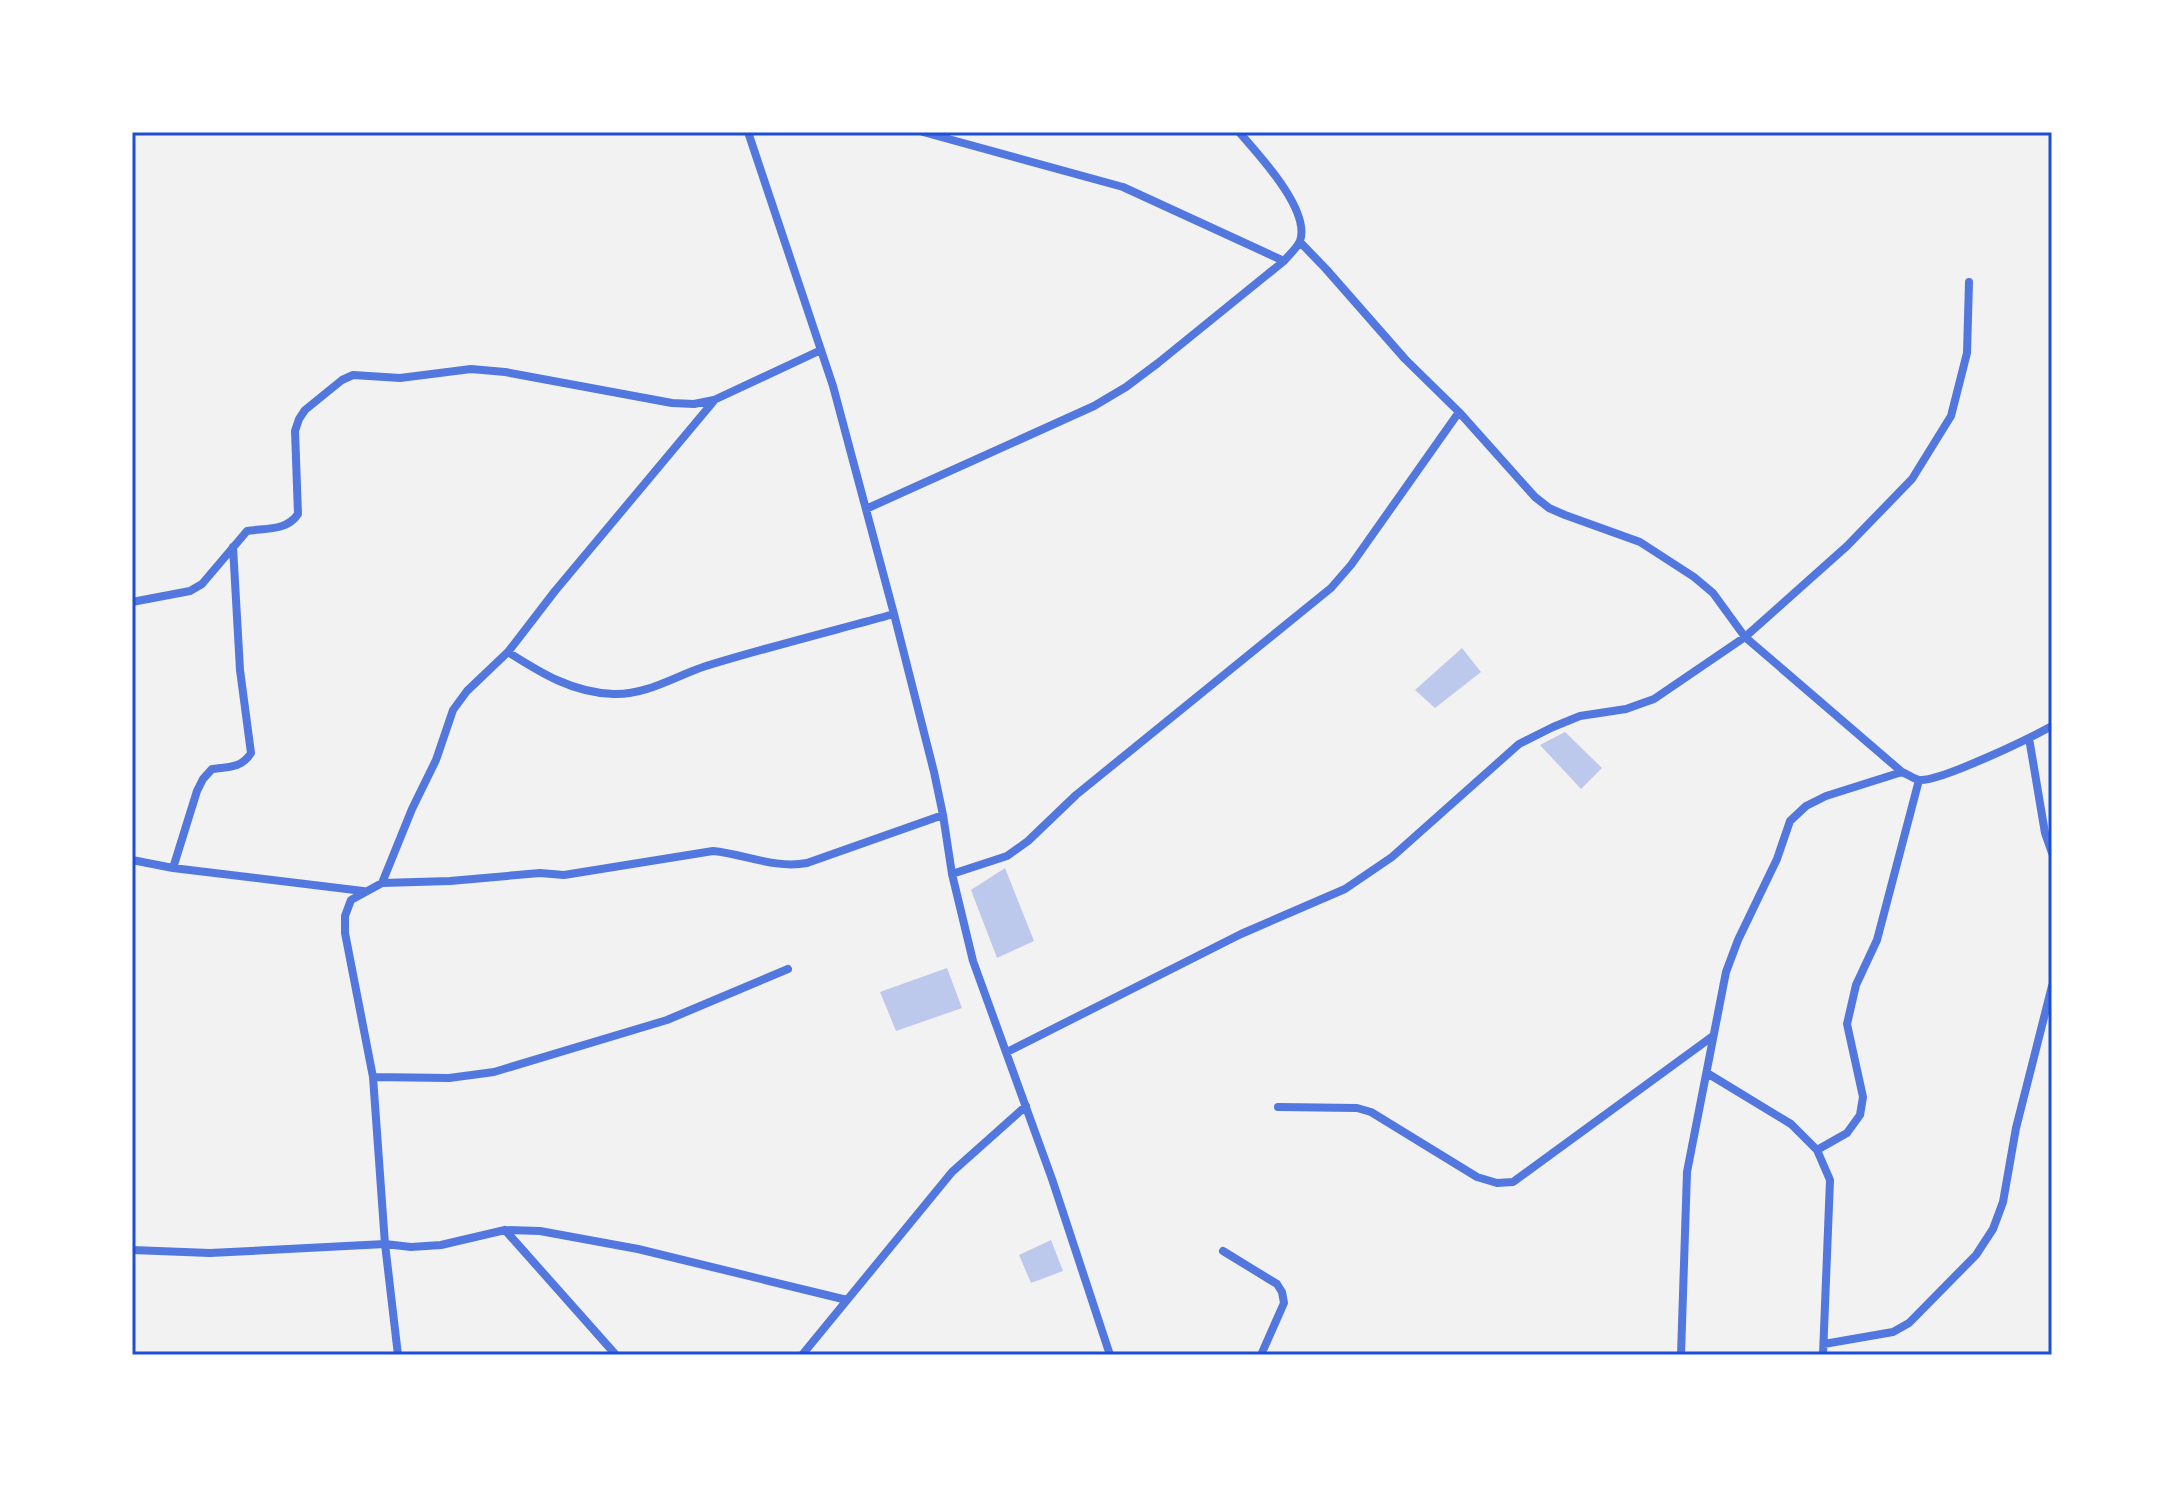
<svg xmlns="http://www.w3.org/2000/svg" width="2184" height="1487" font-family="'Work Sans',sans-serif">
<rect width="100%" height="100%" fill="#f2f2f2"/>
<path fill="#bdc9ec" d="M1462,648L1481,672L1435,708L1415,690Z
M1565,732L1602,768L1581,789L1540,745Z
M1005,868L1034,941L997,958L971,890Z
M947,968L962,1008L896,1031L880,992Z
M1051,1240L1063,1271L1031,1283L1019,1255Z"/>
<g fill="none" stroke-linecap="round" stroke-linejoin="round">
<path stroke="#5277de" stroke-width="8" d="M748,132L833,386L894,614L934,772L943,815L952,874L973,961L1052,1179L1110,1355
M923,132L1123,187L1284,261
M1300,242L1326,269L1405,359L1459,412L1535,497L1549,508L1565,515L1640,542L1694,577L1713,593L1745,637L1902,772C1907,774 1914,779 1919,780C1940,782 2030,738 2052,726
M866,509L1094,406L1126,387L1158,363L1284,261C1288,256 1297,248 1300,241C1311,210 1258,154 1239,132
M132,602L190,591L202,584L247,531C265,528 287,531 298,514L295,431L299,419L305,410L342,380L353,375L400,378L471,369L505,372L672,403L694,404L714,400L821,350
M508,652C541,673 573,693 614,694C647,695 675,676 706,666C768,647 832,631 894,614
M2029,738L2045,833L2052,853
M132,860L173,868L363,891
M173,868L197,791L203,779L212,769C228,767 242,768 251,753L240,670L233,547
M952,874L1007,856L1028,841L1076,795L1331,588L1351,565L1459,412
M382,883L412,809L436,760L453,710L467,691L508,652L555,591L713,402
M1007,1052L1241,934L1345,889L1392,857L1519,744L1553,727L1580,716L1626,709L1654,699L1745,637L1847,546L1912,479L1951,416L1967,353L1969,282
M1707,1073L1791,1124L1817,1150L1830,1180L1823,1355
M373,1077L449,1078L494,1072L667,1020L788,969
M1278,1107L1357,1108L1371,1112L1477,1177L1497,1183L1513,1182L1713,1036
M1817,1150L1847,1133L1860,1115L1863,1097L1847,1024L1856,985L1877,940L1919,780
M505,1230L616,1355
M132,1250L210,1253L385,1244L411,1247L441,1245L505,1230L540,1231L638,1249L847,1300
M1223,1251L1277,1284L1282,1292L1284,1303L1261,1355
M1824,1344L1893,1332L1909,1323L1976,1255L1993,1229L2003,1202L2016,1128L2052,986
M398,1355L385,1244L373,1077L345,933V916L351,900L382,883L450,881L540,873L564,875L713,851C744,854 775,869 807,863L943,815
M802,1355L952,1172L1026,1106
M1681,1355L1687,1172L1726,972L1738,940L1777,859L1790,821L1806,806L1826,796L1902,772"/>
</g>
<rect width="2184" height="1487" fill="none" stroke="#ffffff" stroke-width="268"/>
<rect x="134" y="134" width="1916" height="1219" fill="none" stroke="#1d4ed8" stroke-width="3"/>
</svg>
